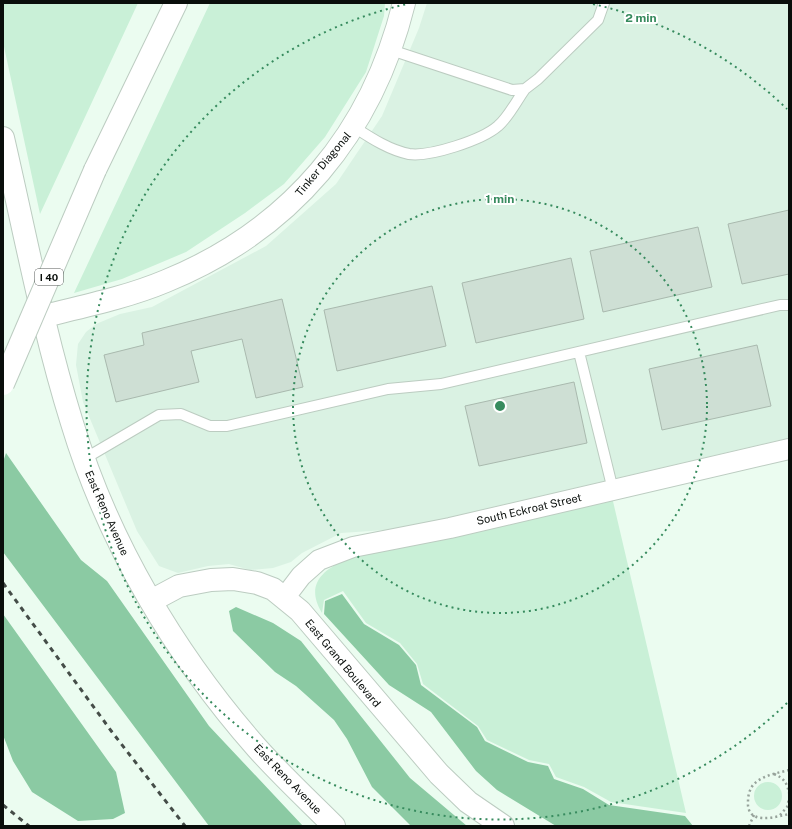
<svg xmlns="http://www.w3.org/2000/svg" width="792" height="829" font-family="'Public Sans',sans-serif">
<rect width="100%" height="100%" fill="#ebfcf0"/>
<path fill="#daf2e3" d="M427,3H789V438L400,529L341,533L302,553L291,562L273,568L250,570L229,564L208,566L178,573L159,566L137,531L83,402L76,365L78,344L86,332L96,324L120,314L152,307L266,246L336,184L382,116L419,28Z"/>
<path fill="#c9f0d7" d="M3,3H138L40,214L3,42Z
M210,3H385L384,16L366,72L325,137L284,184L245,213L186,252L122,279L74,293Z
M612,497L686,813L611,802L584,787L556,777L549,764L529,760L487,740L478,726L423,684L417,664L400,643L366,623L343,591L324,600L322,613C305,585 322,570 347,559Z
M754 796a14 14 0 1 1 28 0a14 14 0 1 1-28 0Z"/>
<path fill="#8bcaa3" d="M6,453L81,560L107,581L209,726L303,826H209L3,552V462Z
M342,594L364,624L399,645L416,665L421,685L477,727L485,741L528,762L548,766L554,779L583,789L609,805L685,816L693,826H556L497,790L476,771L431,712L389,685L324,614L325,601Z
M236,607L273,623L301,641L410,778L467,826H411L372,787L347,739L334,720L296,686L275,672L233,631L229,611Z
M3,614L116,772L125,813L113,819L78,821L32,792L13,761L3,735Z"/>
<path fill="#cedfd4" stroke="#a9b9ae" d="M789,210V274L742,284L728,224Z
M698,227L712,287L603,312L590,251Z
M571,258L584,319L476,343L462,283Z
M432,286L446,346L337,371L324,310Z
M282,299L303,387L256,398L242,339L191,351L199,382L116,402L104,355L144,345L142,333Z
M757,345L771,406L662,430L649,369Z
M574,382L587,443L479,466L465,406Z"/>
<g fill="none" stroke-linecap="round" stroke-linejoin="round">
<g stroke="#bcccc1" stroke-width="12">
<path id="service" d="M391,50L512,90L525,89L538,79L598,20L604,3
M354,127C371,138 389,150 409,154C430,157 482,140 498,126C508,118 517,100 525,89
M579,352L613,490
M84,459L159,415L181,414L210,426H227L388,389L441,384L780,305H789"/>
</g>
<g stroke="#bcccc1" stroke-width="22">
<path id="minor" d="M285,597L301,576L319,560L353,547L450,528L789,449"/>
</g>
<g stroke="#bcccc1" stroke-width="24">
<path id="tertiary" d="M44,316C85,306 128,297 166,281C291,230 372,133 404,3
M151,601L179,586L211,580L233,579L257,583L273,589L300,611L439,774L468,802L503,826"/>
</g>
<g stroke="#bcccc1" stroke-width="24">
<path id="secondary" d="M3,138C25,233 43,330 72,423C108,542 175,655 257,748C281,775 308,800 334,826"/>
</g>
<g stroke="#bcccc1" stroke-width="24">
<path id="motorway" d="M95,170L176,3"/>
</g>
<path stroke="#97a39b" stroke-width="2.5" stroke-dasharray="2 3" stroke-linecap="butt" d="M789,770C778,773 763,775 754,784C750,788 748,795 748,801C746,826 775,817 789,814
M774,774C784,778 787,783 789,793
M780,815L787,807L789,799
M749,826L754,815"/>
<use href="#service" stroke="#fff" stroke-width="10"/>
<use href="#minor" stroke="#fff" stroke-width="20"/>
<use href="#tertiary" stroke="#fff" stroke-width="22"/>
<use href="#secondary" stroke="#fff" stroke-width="22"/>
<use href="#motorway" stroke="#fff" stroke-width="22"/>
<path stroke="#454d48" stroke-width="3" stroke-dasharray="5 5" stroke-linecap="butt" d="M3,583L112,732L185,826
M3,805L29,826"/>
<g stroke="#bcccc1" stroke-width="24" stroke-linecap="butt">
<path id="motorway-bridge" d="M3,384L95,170"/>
</g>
<use href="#motorway-bridge" stroke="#fff" stroke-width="22"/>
</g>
<g fill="none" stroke="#378b5e" stroke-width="2" stroke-dasharray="2 4">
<circle cx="500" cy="406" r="207"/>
<path d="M787 703A413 413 0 1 1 407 4M593 4A413 413 0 0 1 787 109"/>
</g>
<g text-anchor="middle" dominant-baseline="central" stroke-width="4" stroke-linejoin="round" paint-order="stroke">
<rect fill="#fff" stroke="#535654" stroke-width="1" x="35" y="269" width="28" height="16" rx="3"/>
<g font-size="10" font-weight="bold" fill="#090e0b">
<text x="49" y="277">I 40</text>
</g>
<g font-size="11" fill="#090e0b" stroke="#fff">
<text transform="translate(323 164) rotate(-50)">Tinker Diagonal</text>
<text transform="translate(529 509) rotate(-13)">South Eckroat Street</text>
<text transform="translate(107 513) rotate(66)">East Reno Avenue</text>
<text transform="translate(343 663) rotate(50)">East Grand Boulevard</text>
<text transform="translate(288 779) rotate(46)">East Reno Avenue</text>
</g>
</g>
<circle cx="500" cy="406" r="6" fill="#378b5e" stroke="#fff" stroke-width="2"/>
<g font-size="12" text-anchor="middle" font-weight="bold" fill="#378b5e" stroke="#fff" stroke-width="4" stroke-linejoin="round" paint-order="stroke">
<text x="641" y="22">2 min</text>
<text x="500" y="203">1 min</text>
</g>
<rect width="792" height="829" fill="none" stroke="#090e0b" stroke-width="8"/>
</svg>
